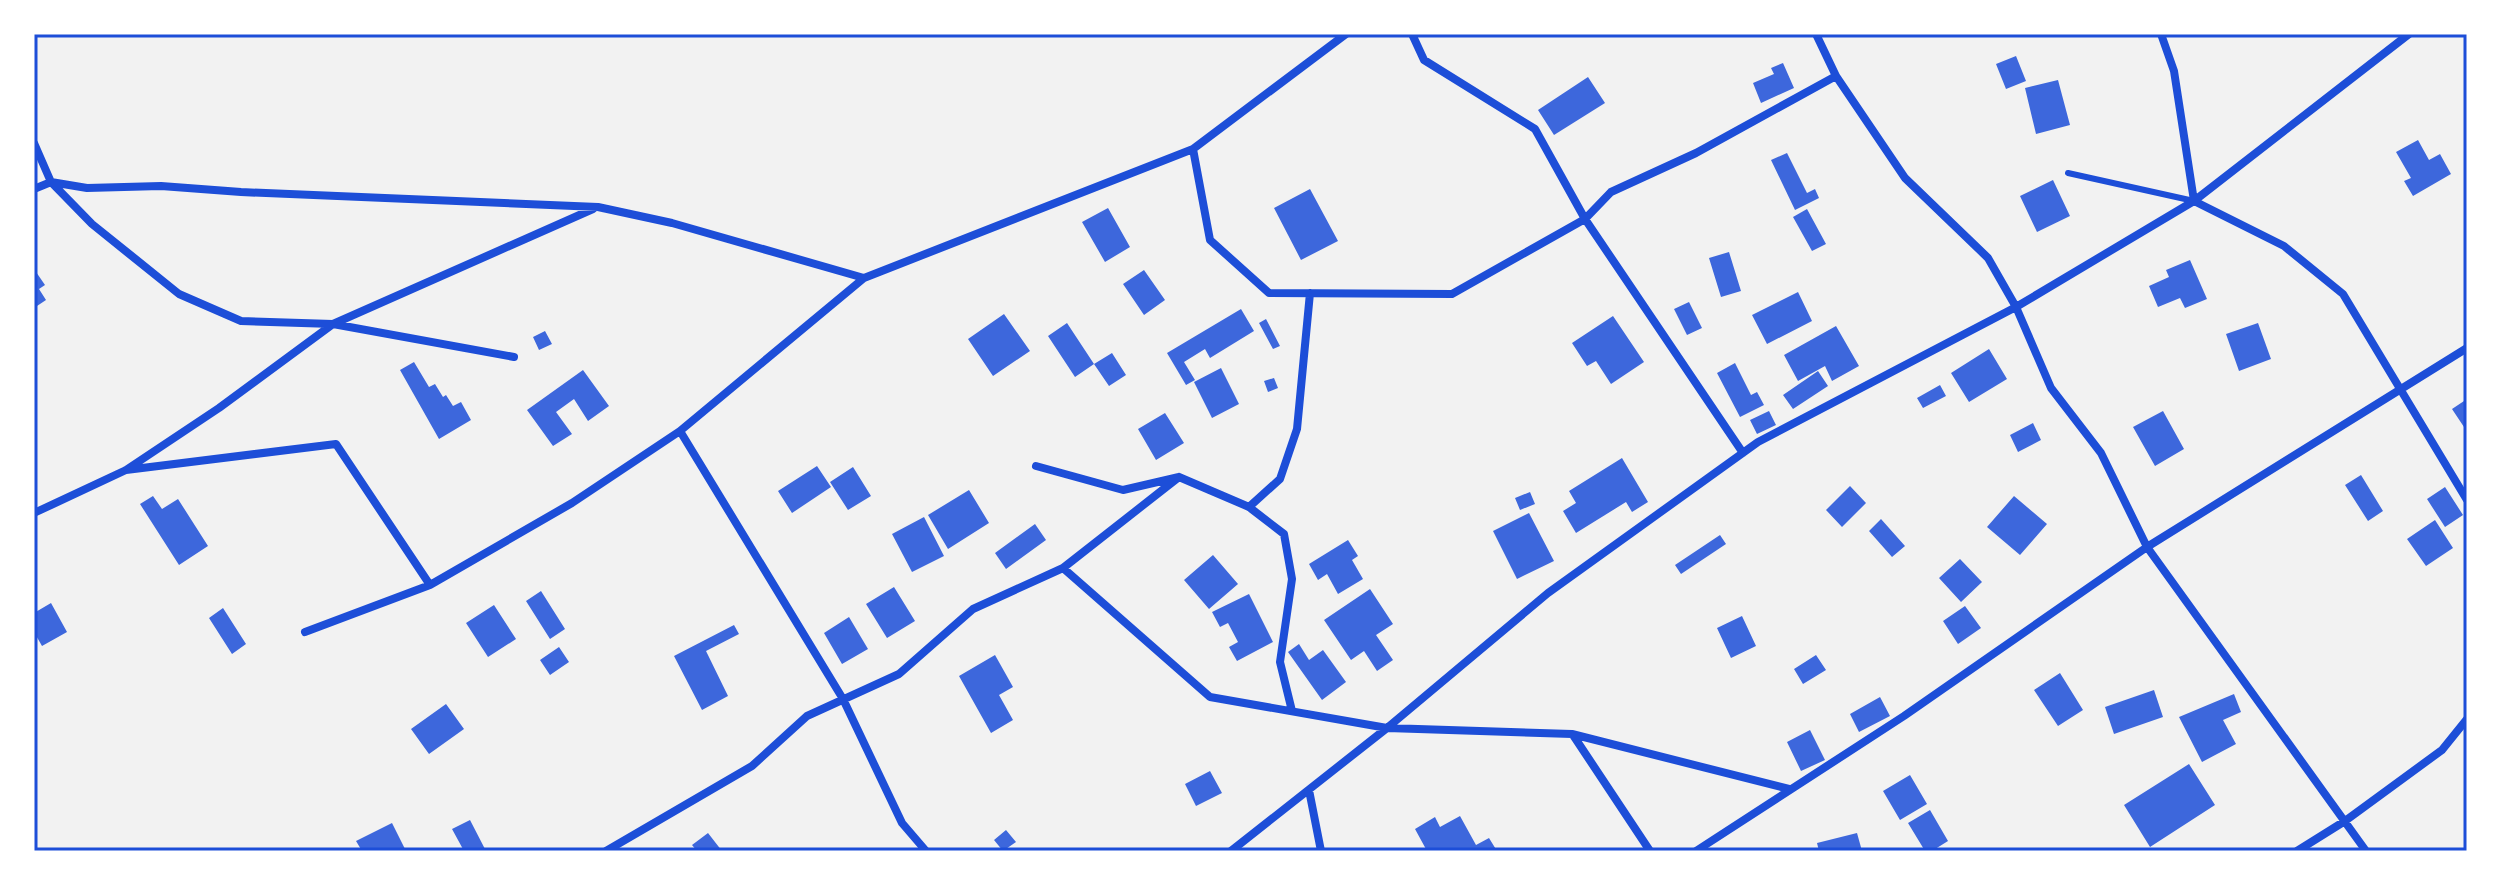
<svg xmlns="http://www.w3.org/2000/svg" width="2501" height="885" font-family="'Archivo Narrow',sans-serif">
<rect width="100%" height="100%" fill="#f2f2f2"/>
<path fill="#3d67dc" d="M2016,56L2026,81L2006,89L1996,64Z
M1783,63L1794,88L1761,103L1753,83L1774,74L1771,68Z
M1588,77L1605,103L1554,135L1538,110Z
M2058,80L2070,125L2036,134L2025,88Z
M2418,140L2429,160L2440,154L2451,174L2413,196L2404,181L2411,178L2396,152Z
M1787,153L1807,193L1815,189L1819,198L1795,210L1771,160Z
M2053,180L2070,216L2037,232L2020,196Z
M1310,189L1338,241L1301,260L1274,208Z
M1108,208L1130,247L1105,262L1082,222Z
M1807,209L1826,244L1812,251L1793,217Z
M1729,252L1741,291L1721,297L1709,258Z
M2190,260L2207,299L2185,308L2180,298L2158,307L2149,286L2169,277L2166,270Z
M34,269L45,285L39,289L46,300L34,308Z
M1144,270L1165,300L1144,315L1123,284Z
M1798,292L1812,321L1767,344L1752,315Z
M1689,302L1702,328L1687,335L1674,309Z
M1241,309L1254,331L1210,358L1205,349L1184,362L1195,380L1186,385L1167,353Z
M1004,314L1030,351L993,376L968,339Z
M1613,316L1644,362L1611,384L1596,361L1587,366L1572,343Z
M1266,319L1280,346L1273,349L1259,323Z
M1067,323L1094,364L1075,377L1048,336Z
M2258,323L2271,359L2239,371L2226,334Z
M1836,326L1859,366L1832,381L1825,366L1798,381L1784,355Z
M545,331L552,344L539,350L533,337Z
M1989,349L2007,379L1969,402L1951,373Z
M1112,353L1126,375L1109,386L1094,364Z
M414,362L429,387L435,384L443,397L446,395L453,406L461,402L471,420L439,439L400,370Z
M1735,363L1751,395L1757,392L1764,405L1740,417L1717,373Z
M1221,368L1239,404L1212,418L1194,382Z
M583,370L609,406L588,421L574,399L556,412L572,434L553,446L527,410Z
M1818,371L1828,386L1793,409L1783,395Z
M1274,378L1278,388L1268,392L1264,381Z
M1940,385L1946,396L1923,408L1917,398Z
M2467,399V425L2464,427L2452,409Z
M1769,411L1776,425L1757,434L1750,420Z
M2163,411L2184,449L2155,466L2133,427Z
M1165,413L1184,443L1156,460L1138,429Z
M2033,423L2041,440L2018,452L2010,435Z
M1622,458L1648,502L1632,512L1626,502L1576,533L1563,511L1576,503L1569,491Z
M817,466L831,487L792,513L778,491Z
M853,467L871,496L848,510L830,482Z
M2361,475L2383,511L2368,521L2345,485Z
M1850,486L1866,503L1842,527L1826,510Z
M2445,487L2463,515L2445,527L2427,499Z
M969,490L989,523L948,549L928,515Z
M1530,492L1535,504L1520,510L1515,498Z
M153,496L162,509L178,499L208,546L179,565L140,504Z
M2014,496L2047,524L2020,555L1987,527Z
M1529,513L1554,561L1517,579L1493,531Z
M924,517L944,556L912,572L892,534Z
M1881,519L1905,546L1892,557L1869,531Z
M2435,520L2453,548L2426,566L2407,539Z
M1035,524L1046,540L1006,569L995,553Z
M1720,535L1726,544L1681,574L1675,565Z
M1348,540L1358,556L1352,560L1363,579L1338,594L1327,574L1318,580L1309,564Z
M1213,555L1238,584L1209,609L1184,580Z
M1960,559L1982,582L1961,602L1939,578Z
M894,587L915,621L887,638L866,604Z
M1370,589L1393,624L1376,635L1393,660L1377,671L1364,651L1351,660L1324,620Z
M541,591L565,629L550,639L526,601Z
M1249,594L1273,642L1237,661L1229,647L1238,642L1228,623L1220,627L1212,612Z
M51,603L67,632L42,646L34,632V613Z
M494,605L516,639L488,657L466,623Z
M1965,606L1981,628L1958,644L1943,621Z
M223,608L246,644L232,654L209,618Z
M1742,616L1756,646L1731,658L1717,628Z
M849,617L868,649L842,664L824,633Z
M734,625L739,634L706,651L728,696L702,710L674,656Z
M1299,644L1309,660L1323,650L1346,682L1322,700L1288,652Z
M559,647L569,662L550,675L540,660Z
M995,655L1013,687L999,695L1013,720L991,733L959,676Z
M1816,655L1826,670L1803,684L1794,669Z
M2060,673L2083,710L2058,726L2034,690Z
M2154,690L2163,717L2114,734L2105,707Z
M2234,694L2241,712L2223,720L2236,744L2202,762L2179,717Z
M1880,697L1890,716L1859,732L1850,714Z
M446,704L464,729L429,754L411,729Z
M1810,730L1825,760L1801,771L1787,742Z
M2189,764L2215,805L2150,847L2124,805Z
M1210,771L1222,793L1196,806L1185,784Z
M1910,775L1927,804L1900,820L1883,791Z
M1930,810L1948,841L1932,851H1925L1908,823Z
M1460,816L1476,845L1489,838L1497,851H1427L1415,829L1435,817L1440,827Z
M470,820L486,851H464L452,829Z
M392,823L406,851H362L356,841Z
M1006,830L1016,842L1003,851L994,840Z
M708,833L722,851H697L692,845Z
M1857,833L1862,851H1819L1817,843Z"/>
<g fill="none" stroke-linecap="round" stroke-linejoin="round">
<path stroke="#1d4ed8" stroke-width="6" d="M2068,173L2194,201"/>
<path stroke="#1d4ed8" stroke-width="8" d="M1412,34L1424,60L1535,129L1585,219L1743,453
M1816,34L1836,76L1905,178L1988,258L2016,307L2051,388L2101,453L2147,547L2366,851
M2161,34L2174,71L2194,201L2284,246L2343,294L2467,500
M34,143L51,182L92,224L179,294L241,321L333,324L514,357
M1193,149L1210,240L1269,293L1452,294L1585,219L1611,192L1696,153L1836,76
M34,189L51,182L87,188L161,186L241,192L598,207L672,223L864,278L1193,149L1346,34
M864,278L680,431L843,699L902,823L926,851
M1036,466L1123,490L1179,477L1249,507L1284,534L1292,579L1280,662L1292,711
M126,470L336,444L430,585L572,503L680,431
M1249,507L1280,479L1297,429L1310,293
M34,513L126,470L219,408L333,324L593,209
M1063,568L1210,697L1387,728L1572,734L1789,789
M305,632L430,585
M1573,735L1650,851
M1309,790L1321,851
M606,851L752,766L807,716L899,674L973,609L1063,568L1179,477
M1231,851L1387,728L1548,593L1758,442L2016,307L2194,201L2409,34
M1696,851L1904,716L2147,547L2467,348
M2297,851L2345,821L2442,750L2467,719"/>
</g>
<rect width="2501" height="885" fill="none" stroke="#ffffff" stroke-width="72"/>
<rect x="36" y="36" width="2429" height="813" fill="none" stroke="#1d4ed8" stroke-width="3"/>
</svg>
